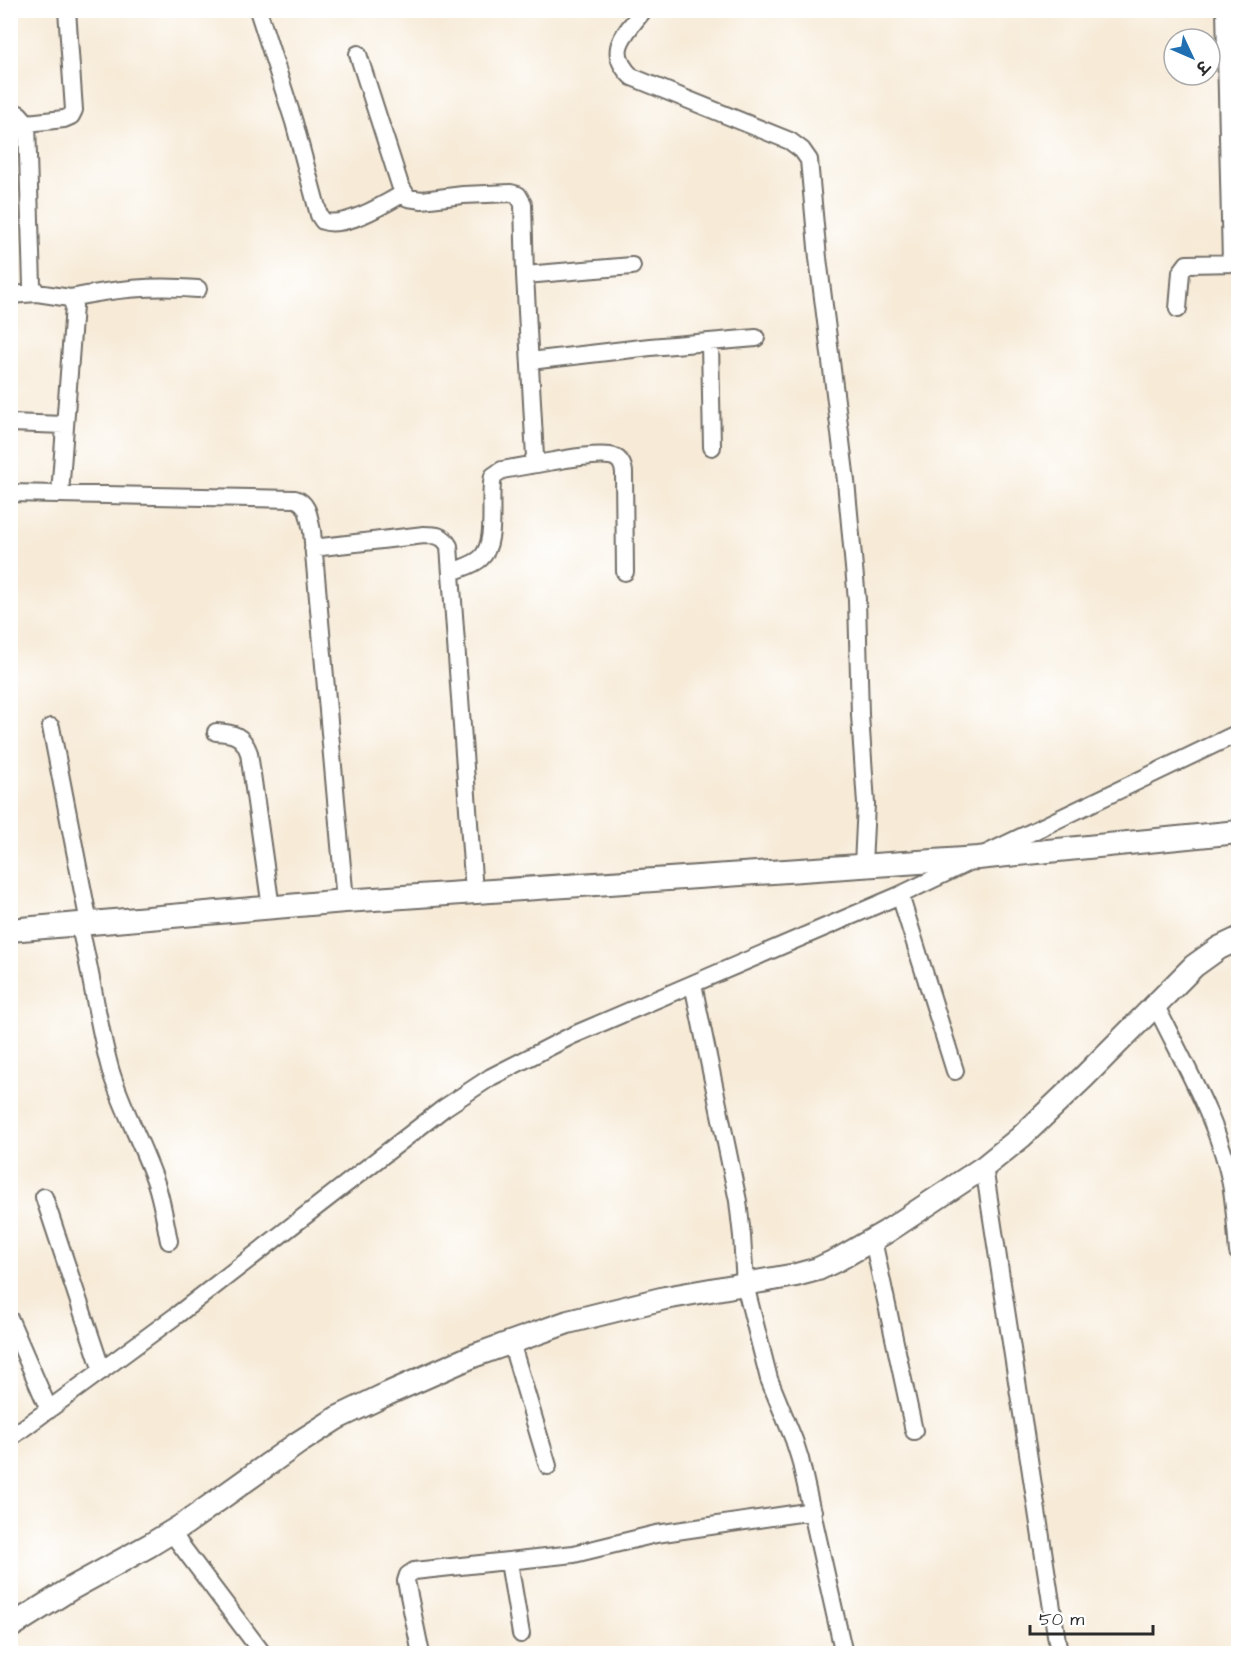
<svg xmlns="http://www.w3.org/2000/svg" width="1249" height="1664" font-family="'Architects Daughter','Playpen Sans Deva',sans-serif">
<rect width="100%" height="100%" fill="#fff"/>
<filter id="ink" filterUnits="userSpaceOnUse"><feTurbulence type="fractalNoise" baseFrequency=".0167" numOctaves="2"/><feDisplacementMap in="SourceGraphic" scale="12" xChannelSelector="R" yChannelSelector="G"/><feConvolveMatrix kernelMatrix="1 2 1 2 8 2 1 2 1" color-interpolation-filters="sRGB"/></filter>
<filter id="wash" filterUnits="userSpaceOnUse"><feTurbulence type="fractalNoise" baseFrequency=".008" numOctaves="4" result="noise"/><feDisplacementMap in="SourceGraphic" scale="24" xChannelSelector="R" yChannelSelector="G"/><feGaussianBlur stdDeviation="1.35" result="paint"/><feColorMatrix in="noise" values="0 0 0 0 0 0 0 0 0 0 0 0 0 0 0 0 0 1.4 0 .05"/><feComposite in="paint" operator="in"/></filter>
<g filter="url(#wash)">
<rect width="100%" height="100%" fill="#f7ebd8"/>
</g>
<g filter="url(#ink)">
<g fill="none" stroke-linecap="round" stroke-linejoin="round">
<g stroke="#726e68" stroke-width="20">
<path id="street" d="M258,10L294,122L319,215L323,221C344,229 385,204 404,193
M1225,10L1231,262
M642,12C624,35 605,51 632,77L790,141L802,150L809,160L818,258L846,481L857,600L860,715L866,804L863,865
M358,54L400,185L408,198L422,200L463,195L511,193L518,195L523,204L525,275L535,457L530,465L502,470L493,476C488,498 498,542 481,558C474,565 461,568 452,572
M10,111L19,114L27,123L32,285L37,293L70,298L74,306L60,494
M27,123L64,119L71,116L74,110L67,10
M525,275L632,266
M10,295L37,293
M70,298C115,289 152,285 198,289
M1178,309L1181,272L1187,264L1238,263
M710,343L712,447
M530,361L650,347L756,338
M10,423L64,425
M530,465C551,462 591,453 610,456C619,457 623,464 624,472L625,572
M10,493L295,499C309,503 309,519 312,531L345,901
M313,548L424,535C436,535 443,535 449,546L474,892
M51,727L89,923
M216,732C233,733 243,735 249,753L271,908
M900,895L955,1071
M79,924C92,973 97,1023 111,1072C123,1110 143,1145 156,1183C162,1201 165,1221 169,1241
M693,984L738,1201L742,1236L745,1285L769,1379L794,1440L800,1459L844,1654
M1156,1006C1182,1060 1220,1124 1231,1184C1235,1206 1236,1230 1238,1252
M984,1167L1059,1654
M44,1197L102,1371
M873,1240L914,1431
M10,1320L49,1410
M511,1342L548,1466
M10,1438L177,1315L444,1108L491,1077L571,1036L900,895L1238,733
M171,1532L263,1654
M509,1562L521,1634
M421,1654L406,1581L408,1575L414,1571L574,1554L656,1534L813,1511"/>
</g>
<g stroke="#726e68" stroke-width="26">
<path id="secondary" d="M10,930L345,901L978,858L1238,832
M10,1627L72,1588L150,1545L186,1523L298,1443L337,1418L387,1394L473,1356L568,1322L665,1298L796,1275L818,1269L839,1259L886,1232L984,1167L1021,1137L1084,1077L1194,966L1219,948L1238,939"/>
</g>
<use href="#street" stroke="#fff" stroke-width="16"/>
<use href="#secondary" stroke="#fff" stroke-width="22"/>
</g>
</g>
<rect width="1249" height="1664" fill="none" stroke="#fff" stroke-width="36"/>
<g transform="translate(1192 57) rotate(134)"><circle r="28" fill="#ffffff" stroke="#aaaaaa" stroke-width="1.5"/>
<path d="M0-4.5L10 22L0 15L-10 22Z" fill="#1f6fb2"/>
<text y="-9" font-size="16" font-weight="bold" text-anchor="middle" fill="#2b2b2b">उ</text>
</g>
<path d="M1030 1625v9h123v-9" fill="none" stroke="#2b2b2b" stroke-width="3"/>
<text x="1039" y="1625" font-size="18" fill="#2b2b2b" stroke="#ffffff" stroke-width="4.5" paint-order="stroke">50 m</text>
</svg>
